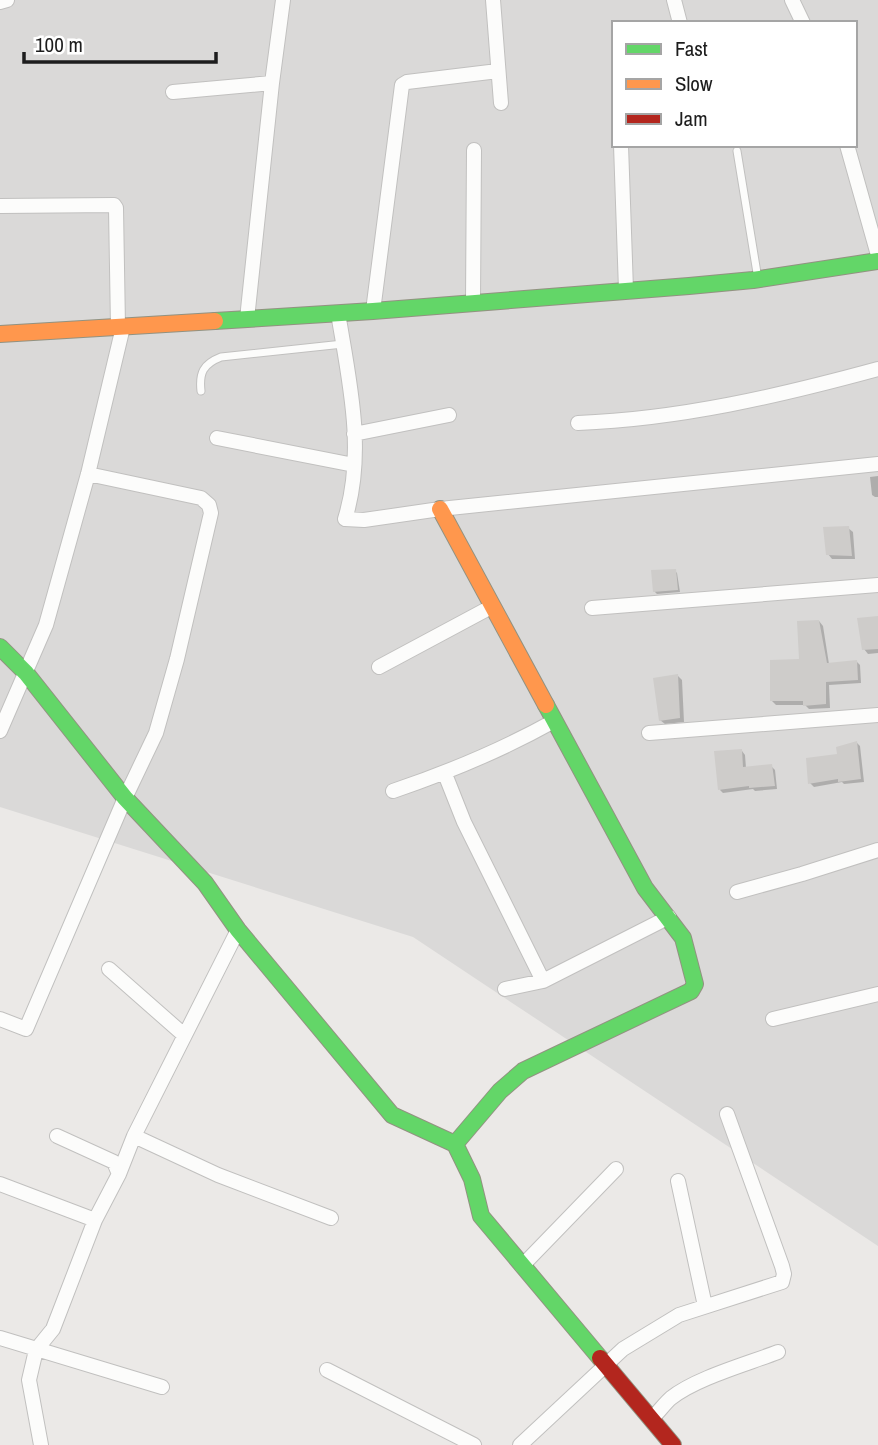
<svg xmlns="http://www.w3.org/2000/svg" width="878" height="1445" font-family="'Archivo Narrow',sans-serif">
<rect width="100%" height="100%" fill="#ebe9e7"/>
<path fill="#dad9d8" fill-rule="evenodd" d="M0,0H878V1246L413,937L0,807ZM614,23H855V145H614Z"/>
<path fill="#0003" d="M878,476V497H875L872,495L870,477Z
M848,528L853,532L855,559H832L828,554Z
M675,571L677,573L680,592L657,594L654,591Z
M878,618V653L868,654L864,649Z
M819,621L823,626L829,664L856,661L860,665L861,683L829,685L830,708L809,709L805,705H776L772,701L801,660Z
M678,676L682,680L684,722L665,724L660,720Z
M857,743L860,746L864,782L844,784L842,782L814,787L810,783L839,755Z
M742,751L745,755L746,768L771,766L775,770L777,789L755,791L753,789L723,793L720,790Z"/>
<path fill="#ceccca" d="M849,526L852,556L826,555L823,527Z
M676,569L678,590L653,592L651,570Z
M878,616V649L862,650L857,618Z
M819,620L827,663L857,660L858,680L826,682V704L803,706V701H770V660L799,659L797,621Z
M678,674L680,718L659,721L653,678Z
M857,741L861,779L838,782V779L808,784L806,758L837,754L836,747Z
M742,749L743,767L772,764L775,786L749,788V786L718,790L714,751Z"/>
<g fill="none" stroke-linecap="round" stroke-linejoin="round">
<g stroke="#c1c0bf" stroke-width="9">
<path id="lane" d="M737,151L758,279
M201,391C199,373 203,364 221,357L343,344"/>
</g>
<g stroke="#c1c0bf" stroke-width="16">
<path id="street" d="M493,0L501,103
M674,0L680,23
M792,0L803,23
M0,2L7,0
M173,92L272,83
M621,145L626,290
M847,145L878,255
M0,206L114,205L116,208L118,327
M473,302L474,150
M373,311L402,85L407,82L498,71
M338,313C349,380 366,452 345,519L364,520L440,509L878,464
M247,319L272,83L283,0
M578,423C680,419 779,396 878,369
M354,434L449,415
M217,438L354,465
M592,608L878,585
M379,667L491,607
M0,731L46,625L88,474L123,327
M649,733L878,715
M445,774L464,822L543,981
M393,791C449,772 502,750 554,721
M737,892L802,874L878,850
M109,969L184,1035
M505,989L543,981L669,917
M0,1019L26,1029L125,798L156,733L177,659L211,513L209,505L201,498L88,474
M773,1019L878,994
M57,1136L114,1162L119,1174
M134,1136L218,1175L331,1218
M678,1181L705,1306
M0,1184L95,1220
M522,1266L616,1169
M0,1338L162,1387
M327,1370L474,1445
M652,1418C659,1412 664,1404 671,1398C696,1378 747,1364 778,1352
M41,1445L29,1380L36,1350L53,1329L95,1220L119,1174L134,1136L238,930
M520,1445L623,1349L679,1315L782,1282L784,1274L782,1266L727,1114"/>
</g>
<g stroke="#929281" stroke-width="18">
<path id="fast" d="M215,321L373,311L689,286L753,280L878,261
M0,647L26,673L125,798L205,883L238,930L392,1115L455,1144L472,1179L481,1216L600,1358
M455,1144L500,1091L523,1071L691,991L695,984L683,938L645,888L546,705"/>
</g>
<g stroke="#929281" stroke-width="18">
<path id="slow" d="M0,334L215,321
M440,509L546,705"/>
</g>
<g stroke="#929281" stroke-width="18">
<path id="jam" d="M600,1358L673,1445"/>
</g>
<use href="#lane" stroke="#fcfcfb" stroke-width="7"/>
<use href="#street" stroke="#fcfcfb" stroke-width="14"/>
<use href="#fast" stroke="#63d668" stroke-width="16"/>
<use href="#slow" stroke="#ff974d" stroke-width="16"/>
<use href="#jam" stroke="#b3261e" stroke-width="16"/>
</g>
<rect x="612" y="21" width="245" height="126" fill="#ffffff" stroke="#a5a5a5" stroke-width="2"/>
<rect x="626" y="44" width="35" height="10" fill="#63d668" stroke="#a5a5a5" stroke-width="2"/>
<text x="675" y="56" font-size="21" fill="#1d1d1d">Fast</text>
<rect x="626" y="79" width="35" height="10" fill="#ff974d" stroke="#a5a5a5" stroke-width="2"/>
<text x="675" y="91" font-size="21" fill="#1d1d1d">Slow</text>
<rect x="626" y="114" width="35" height="10" fill="#b3261e" stroke="#a5a5a5" stroke-width="2"/>
<text x="675" y="126" font-size="21" fill="#1d1d1d">Jam</text>
<path d="M24 52v10h192v-10" fill="none" stroke="#1d1d1d" stroke-width="3.5"/>
<text x="35" y="52" font-size="21" fill="#1d1d1d" stroke="#ffffff" stroke-width="5" paint-order="stroke">100 m</text>
</svg>
